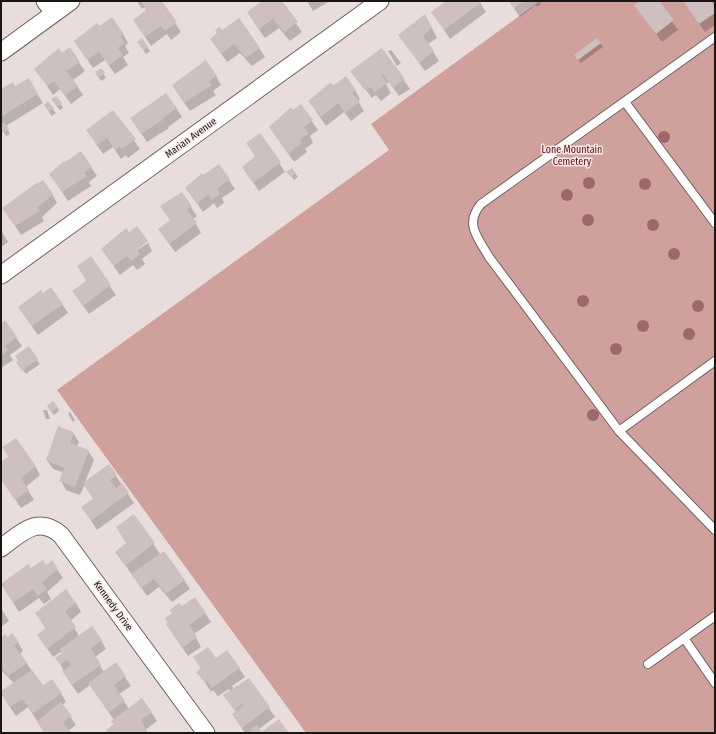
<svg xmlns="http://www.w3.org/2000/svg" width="716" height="734" font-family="'Fira Sans Condensed',sans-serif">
<rect width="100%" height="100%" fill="#e9dddb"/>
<path fill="#d0a19c" d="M540,1H715V733H306L57,390L389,150L371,124Z"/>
<path fill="#0003" d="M137,1H161L181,32L171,40L167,34L151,46L134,20L147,11L145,7L142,9Z
M263,1H280L302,32L290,41L279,28L265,38L253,21Z
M307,1H330L313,11Z
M449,1H479L486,12L450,39L433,13Z
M509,1H540L541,4L537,7L536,5L520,17Z
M642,1H658L678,30L662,42L636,6Z
M683,1H709L715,9V25L705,32Z
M430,24L437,38L428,44L439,61L425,71L399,35Z
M100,27L123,34L128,43L125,46L129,53L123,57L128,65L115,74L105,60L93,68L75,41Z
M222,31L259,48L265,57L252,66L240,53L227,62L217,48Z
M600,43L603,47L581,63L578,59Z
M141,46L147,47L150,51L146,54Z
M69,49L85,71L73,80L83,95L71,104L60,89L53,95L36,69Z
M382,49L410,89L399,96L389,82L386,84L391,93L381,101L376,95L372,98L352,71Z
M391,50L401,63L397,66L388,51Z
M101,70L106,78L101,81L96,73Z
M216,76L221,85L213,91L216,95L190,111L178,94Z
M28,79L43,103L6,126L10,134L6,136L1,128V91L15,87Z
M355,90L360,99L358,101L364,111L351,121L344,112L326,126L309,101Z
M48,103L56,113L52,116L47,109Z
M55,104H61L63,108L60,110Z
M301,106L318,130L310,136L313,143L305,149L307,152L294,162L270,127Z
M176,108L182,117L168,127L169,128L147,142L137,127Z
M113,111L140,149L128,158L126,155L121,159L113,147L103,154L93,139Z
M260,134L285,172L259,191L243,168L256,157L247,143Z
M219,165L235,189L222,198L224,203L217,208L214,203L203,212L187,188Z
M91,167L97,176L89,182L91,186L68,201L50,174Z
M288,172L295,173L298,177L294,180Z
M52,194L57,203L42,217L44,221L21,235L4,209Z
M182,194L197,216L193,219L201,233L175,252L165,238Z
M1,230L8,242L1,247Z
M148,243L152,251L142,259L145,264L137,270L133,265L120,275L108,258L133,253Z
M90,258L116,295L89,314L73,291L85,282L86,280L78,266Z
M62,304L68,313L38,335L19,308Z
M5,322L22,346L10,355L13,360L1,368V325Z
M37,360L40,364L26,374L20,366Z
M57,407L59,411L54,415L50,410Z
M43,410H47L50,419H46Z
M70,412L75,420L73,422L68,414Z
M73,433L79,442L77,446L88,451L94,460L85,482L116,476L134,503L97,530L88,516L94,499L85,484L80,495L66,490L61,481L62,472L53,469L47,460Z
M3,448L35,466L40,475L26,487L34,500L21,508L1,479V463L9,457Z
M134,515L160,554L184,580L190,589L172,602L159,587L147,596L116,552L127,544Z
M27,565L30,570L46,566L57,569L63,578L47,592L51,599L44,604L39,598L19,612L2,585Z
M195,598L211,622L194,634L201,647L188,656L167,625L182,608Z
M76,603L81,612L70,621L79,636L101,640L106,649L95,657L104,672L115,664L125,677L131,686L119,694L129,709L151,712L157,721L145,730L147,733H109L115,725L114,720L90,685L78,694L69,681L57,658L63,653L62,651L53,657L38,635L46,629L36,613Z
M1,608L9,621L1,627Z
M1,638H8L18,642L23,651L20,654L43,687L61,693L66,702L62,705L76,725L68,731L70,733H45L28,707L16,716L6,701L1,692L14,683L1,670Z
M194,657L216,659L239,668L245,677L232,686L234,689L249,680L275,717L259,729L261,733H288H245L233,715L236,712L225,696L231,692L229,689L218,696L213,690L211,692L198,672L202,669Z"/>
<path fill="#cdc0bf" d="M141,1H162L177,22L165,31L161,26L145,37L133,20L146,10Z
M262,1H282L298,22L284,32L273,19L259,29L247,12Z
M446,1H480L481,3L444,30L431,12Z
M509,1H524L514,8Z
M640,1H659L674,20L656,34L634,5Z
M683,1H710L715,8V13L699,24Z
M425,14L432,28L423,36L434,51L419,63L398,35Z
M112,17L124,34L120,36L125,43L118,48L123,55L109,66L99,52L87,60L74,41L97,23L100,26Z
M239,18L260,48L246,58L234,44L221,54L210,39L217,33L215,30L220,27L222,30Z
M142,38L148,47L143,50L137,42Z
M597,38L601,43L578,60L574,55Z
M70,47L80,62L67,71L78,86L65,96L54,81L47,86L34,69L59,48L62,53Z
M382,48L405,79L393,88L383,74L381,75L387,83L375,92L371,87L366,90L363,88L350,71Z
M206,60L217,76L209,81L212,85L184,103L172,85Z
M101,68L105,73L98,78L95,72Z
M346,76L356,90L352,93L360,102L345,113L338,103L321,117L308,101L330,83L334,85Z
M29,78L38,94L1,117V89L13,82L15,86Z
M166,93L177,108L163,118L164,119L141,134L130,118Z
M56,96L62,103L57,107L51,99Z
M48,101L54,108L49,112L44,105Z
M301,104L313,120L304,127L309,133L300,140L302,143L288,154L269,127L291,107L293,110Z
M113,110L136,139L122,149L120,147L115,150L107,138L97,145L86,130Z
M4,122L9,129L2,133L1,124Z
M260,133L281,162L253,183L242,167L255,156L246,143Z
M81,151L92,167L84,173L87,176L62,192L49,174L64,161L65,162Z
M219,164L230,179L217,189L220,194L212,200L208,195L197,204L185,188L202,173L203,175Z
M292,168L296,173L291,177L286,172Z
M43,180L53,194L37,208L40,211L15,226L2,208L38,182L39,183Z
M182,192L192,206L187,210L197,223L169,244L158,229L170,220L160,206Z
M137,226L148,241L137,250L140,254L131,261L127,256L114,266L101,249L126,228L129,232Z
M91,256L111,285L83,306L72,291L85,282L86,279L77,266Z
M51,287L63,304L32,326L18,307L41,290L43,293Z
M5,320L17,337L5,346L8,350L1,356V324Z
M29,346L38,359L22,371L16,362L18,360L15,356Z
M53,401L58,407L51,412L47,406Z
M58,426L74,432L70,443L89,450L75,487L59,481L64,468L46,460Z
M16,438L36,466L21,478L29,490L15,500L1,479V462L9,456L2,447Z
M109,464L117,475L110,480L116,488L122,483L129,493L91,521L81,507L93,499L83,483Z
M134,514L155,543L125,566L115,552L126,543L116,527Z
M164,551L185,580L166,594L154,579L141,588L131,574Z
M43,560L46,565L52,560L58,569L42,583L47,589L38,596L33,589L13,603L1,584L28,564L31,568Z
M66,589L76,603L65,611L76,627L47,649L37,635L46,628L35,613Z
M195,597L206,613L189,625L197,637L182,648L166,624L168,623L165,618L172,613L170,610L179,603L182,606Z
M92,626L102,640L91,648L101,665L72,685L62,671L71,665L67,660L61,665L55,658L62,653L60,649Z
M12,633L19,642L14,645L27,663L8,676L1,666V637L5,634L8,637Z
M208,647L216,658L227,650L240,668L212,688L207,681L205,683L196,672L201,668L193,657Z
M116,662L126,676L114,685L125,701L109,712L88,683Z
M32,670L43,685L52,679L62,693L33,713L22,699L10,707L1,694V691Z
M249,678L270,707L242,728L232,714L244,705L243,703L234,710L223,695Z
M142,698L152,712L141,720L148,733H109L106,730L114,724L111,721Z
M61,702L72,716L63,722L71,733H44L37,721Z
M279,719L289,733H259L264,730Z
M257,725L261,730L257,733H252L250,730Z"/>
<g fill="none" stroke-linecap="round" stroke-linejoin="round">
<g stroke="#6e6361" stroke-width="10">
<path id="service" d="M625,102L715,223
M715,361L619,431L715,530
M619,431L489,257C478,238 464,224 481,204L715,37
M684,638L715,683
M648,664L715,616"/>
</g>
<g stroke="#6e6361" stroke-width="19">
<path id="minor" d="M45,1L54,13
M1,52L71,1
M1,275L380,1
M1,548C20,534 38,514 61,535L206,733"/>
</g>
<use href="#service" stroke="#fff" stroke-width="8"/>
<use href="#minor" stroke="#fff" stroke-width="17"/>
</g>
<g fill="#9e686a">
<circle cx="664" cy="137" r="6"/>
<circle cx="589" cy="183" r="6"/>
<circle cx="645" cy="184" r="6"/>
<circle cx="567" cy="195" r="6"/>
<circle cx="588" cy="220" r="6"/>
<circle cx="653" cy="225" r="6"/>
<circle cx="674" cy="254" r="6"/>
<circle cx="583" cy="301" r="6"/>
<circle cx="698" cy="306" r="6"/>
<circle cx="643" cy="326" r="6"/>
<circle cx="689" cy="334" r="6"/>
<circle cx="616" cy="349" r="6"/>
<circle cx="593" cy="415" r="6"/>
</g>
<g text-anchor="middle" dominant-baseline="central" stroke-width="3" stroke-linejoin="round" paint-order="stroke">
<g font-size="10" fill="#1a1615" stroke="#f7eae8">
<text transform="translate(191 138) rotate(-36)">Marian Avenue</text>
<text transform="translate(113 606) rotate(54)">Kennedy Drive</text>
</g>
<g font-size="10" fill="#61080d" stroke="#f7eae8">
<text x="572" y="150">Lone Mountain<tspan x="572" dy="12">Cemetery</tspan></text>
</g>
</g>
<rect width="716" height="734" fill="none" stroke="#1a1615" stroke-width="4"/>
</svg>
